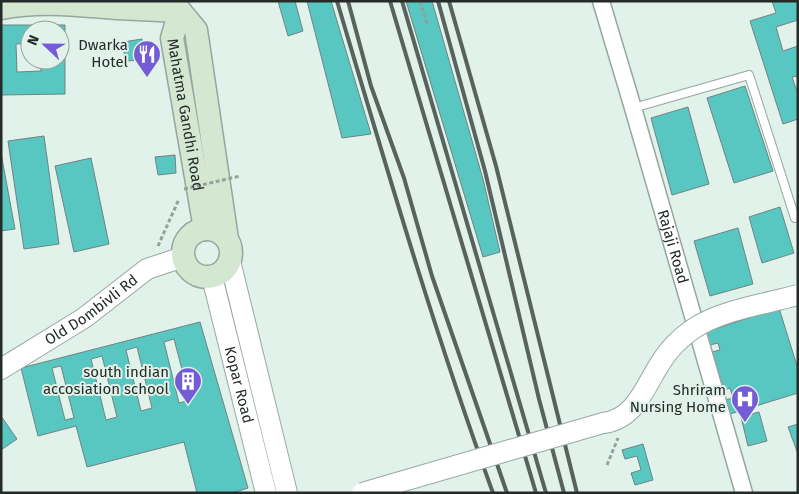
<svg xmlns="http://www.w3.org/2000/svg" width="799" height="494" font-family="'Fira Sans',sans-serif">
<rect width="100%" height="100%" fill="#e0f2ea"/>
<path fill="#58c6c1" stroke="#718382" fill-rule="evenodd" d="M278,1H295L303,31L288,36Z
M307,1H331L371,134L342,138Z
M406,1H432L483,179L500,252L483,257Z
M772,1H798V20L776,27L783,51L798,46V76L792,77L798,94V119L783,124L750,21L776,13Z
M1,25H65V94L1,95ZM30,30H60V60H41V71L17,72L16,44L30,43Z
M142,39L144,60L125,61L123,42Z
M745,86L773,171L734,183L707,98Z
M688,107L709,184L672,195L651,118Z
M44,136L59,244L24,249L8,141Z
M1,153L15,229L1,231Z
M175,155L176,173L158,175L155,157Z
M91,158L109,244L74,252L55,166Z
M780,207L794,253L762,263L749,217Z
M738,228L753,284L710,296L694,241Z
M779,308L798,369V393L730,414L725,400L733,398L730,388L724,390L712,352L720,350L718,343L710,345L705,332Z
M200,322L248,488L232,493H197L184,442L87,467L76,426L38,436L21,368ZM174,339L190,400L179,403L164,342ZM137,347L152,408L141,411L126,350ZM102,356L117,417L106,420L91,359ZM61,366L74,418L65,420L52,368Z
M759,412L767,441L748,446L741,417Z
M1,416L17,439L1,450Z
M798,424V454L788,427Z
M643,444L653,480L635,485L631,473L641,470L637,456L625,459L622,450Z"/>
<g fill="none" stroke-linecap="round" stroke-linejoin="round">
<g stroke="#96a7a0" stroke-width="10">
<path id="service" d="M633,108L749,75L795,218"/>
</g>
<g stroke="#96a7a0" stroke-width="19">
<g id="minor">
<path id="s1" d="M601,1L633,108L744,493"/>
</g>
</g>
<g stroke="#96a7a0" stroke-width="22">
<g id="tertiary">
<path d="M230,261L287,493"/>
<path id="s2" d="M212,277L266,493"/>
<path id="s3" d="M1,369L84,318L147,269L183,257"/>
</g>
</g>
<g stroke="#96a7a0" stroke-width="25">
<g id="secondary">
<path d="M1,8C42,0 77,5 117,8C138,9 159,10 180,11"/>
<path d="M180,11L196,30L227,239"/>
<path id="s4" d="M180,11L172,38L205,229"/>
<circle cx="207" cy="253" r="24"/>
</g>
</g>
<path stroke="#93a19b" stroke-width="3" stroke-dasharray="4 2.5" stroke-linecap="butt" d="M420,1L427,24
M158,246L179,199
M607,465L618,438"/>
<use href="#service" stroke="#fff" stroke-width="8"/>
<use href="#minor" stroke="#fff" stroke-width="16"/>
<use href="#tertiary" stroke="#fff" stroke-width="20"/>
<use href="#secondary" stroke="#d3e7d1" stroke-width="22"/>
<path stroke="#59635e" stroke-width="4" d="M337,1C386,166 434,331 493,493
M348,1L371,86L404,178L432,276L507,493
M390,1L536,493
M402,1L546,493
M438,1L485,171L539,399L564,493
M449,1L496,166L577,493"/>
<g stroke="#96a7a0" stroke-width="22" stroke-linecap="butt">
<path id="tertiary-bridge" d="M362,493L603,423C636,419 645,386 661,362C669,349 680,338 693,329C721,310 765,304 798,295"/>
</g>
<path stroke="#93a19b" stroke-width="3" stroke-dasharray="4 2.5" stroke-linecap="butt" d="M184,189L240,176"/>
<use href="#tertiary-bridge" stroke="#fff" stroke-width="20"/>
</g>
<defs>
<g id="restaurant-pin" transform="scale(1.4375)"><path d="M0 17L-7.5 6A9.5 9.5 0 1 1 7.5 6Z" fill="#745cd6" stroke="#e0f2ea"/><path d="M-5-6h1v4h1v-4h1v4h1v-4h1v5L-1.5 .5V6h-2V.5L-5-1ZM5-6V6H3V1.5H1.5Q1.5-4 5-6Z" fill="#fff"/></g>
<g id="building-pin" transform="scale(1.4375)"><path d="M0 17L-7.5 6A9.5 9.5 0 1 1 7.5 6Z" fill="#745cd6" stroke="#e0f2ea"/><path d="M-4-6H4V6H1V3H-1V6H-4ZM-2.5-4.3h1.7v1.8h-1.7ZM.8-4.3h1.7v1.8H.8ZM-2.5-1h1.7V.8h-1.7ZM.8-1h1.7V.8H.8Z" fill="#fff"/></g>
<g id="hospital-pin" transform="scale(1.4375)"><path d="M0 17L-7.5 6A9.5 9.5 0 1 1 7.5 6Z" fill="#745cd6" stroke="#e0f2ea"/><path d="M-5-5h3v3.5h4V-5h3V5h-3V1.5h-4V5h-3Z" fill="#fff"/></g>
</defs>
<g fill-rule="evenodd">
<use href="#restaurant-pin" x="147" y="54"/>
<use href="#building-pin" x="188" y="381"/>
<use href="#hospital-pin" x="745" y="399"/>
</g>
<g text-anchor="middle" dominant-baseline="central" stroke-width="4" stroke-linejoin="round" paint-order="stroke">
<g font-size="15" fill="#242b28" stroke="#e0f2ea" text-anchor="end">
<text x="128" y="45">Dwarka<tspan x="128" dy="17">Hotel</tspan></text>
<text x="169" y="372">south indian<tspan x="169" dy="17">accosiation school</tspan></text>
<text x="726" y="390">Shriram<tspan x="726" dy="17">Nursing Home</tspan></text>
</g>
<g font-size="15" fill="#242b28" stroke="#e0f2ea">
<text stroke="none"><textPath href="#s4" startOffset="106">Mahatma Gandhi Road</textPath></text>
<text stroke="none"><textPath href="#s1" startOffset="256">Rajaji Road</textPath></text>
<text stroke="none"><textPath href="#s3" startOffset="108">Old Dombivli Rd</textPath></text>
<text stroke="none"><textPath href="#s2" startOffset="111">Kopar Road</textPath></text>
</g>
</g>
<rect width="799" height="494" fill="none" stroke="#242b28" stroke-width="5"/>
<g transform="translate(45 45) rotate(292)"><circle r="24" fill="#e0f2ea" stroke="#95a29c"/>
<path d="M0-4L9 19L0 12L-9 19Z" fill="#745cd6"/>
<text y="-8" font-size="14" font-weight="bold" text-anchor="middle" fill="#242b28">N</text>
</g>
</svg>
